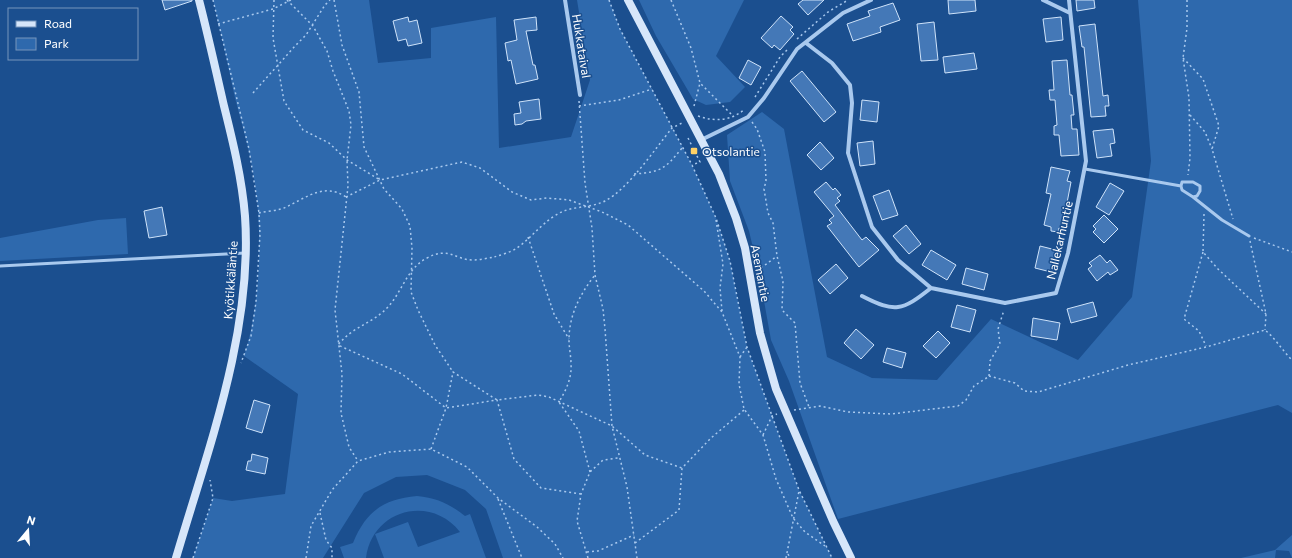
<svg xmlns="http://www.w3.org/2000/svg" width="1292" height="558" font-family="Commissioner,sans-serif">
<rect width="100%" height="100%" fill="#1b4f8f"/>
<path fill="#2e69ad" d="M213,0H369L378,63L431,58V28L496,17L499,148L571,137L590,80L577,0H609L620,29L692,165L716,218L730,261L747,347L799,490L832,558H503L486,509L465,490L427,475L396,477L364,493L323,558H193L213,498L232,501L285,494L298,394L244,356C261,304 263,232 254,178C250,151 242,125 235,98C228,65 221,33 213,0Z
M639,0H744L716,56L745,87L730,102L706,105L693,99L656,36Z
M1138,0H1292V413L1278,405L838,519L789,381L771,340L759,273L749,231L730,181L727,135L762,112L784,129L827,357L872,378L937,380L991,319L1078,360L1132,297L1151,161Z
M126,218L128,254L0,261V238L98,220Z
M417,496C437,498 450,504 465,516L470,514L486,558H384L375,534L408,522L418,547L460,532C430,494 372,510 366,558H344L340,547L353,543C366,511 384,499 417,496Z
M1292,535V558L1289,551L1276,550L1275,558H1241L1275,550Z"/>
<path fill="#4478b7" stroke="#cfe3fa" d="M162,0H192V1L165,10Z
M803,0H824L808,15L798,4Z
M948,0H975L976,11L949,14Z
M1076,0H1094L1095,8L1077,11Z
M893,3L900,20L880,27L881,32L853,41L847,24L870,16L868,11Z
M781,16L793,27L790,30L794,34L780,50L774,45L772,48L761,38Z
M408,17L409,22L417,20L422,43L408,46L406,39L398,41L393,21Z
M536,17L537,30L526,31L533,65H535L538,79L516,84L511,60L508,61L505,43L517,40L514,20Z
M1061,17L1063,40L1046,42L1043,19Z
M934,22L938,60L921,61L917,24Z
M1095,24L1103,96L1108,95L1109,106H1105L1106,116L1091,117L1084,47H1082L1079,26Z
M974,53L977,69L945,73L943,57Z
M748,60L761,67L751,85L739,78Z
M1067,60L1070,95H1072L1074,115H1071L1072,129H1077L1079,155L1061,156L1059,135H1054V126L1057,125L1055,100H1050L1049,90H1054L1052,61Z
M802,71L836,112L824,122L790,81Z
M539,99L541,119L526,121L522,124L515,125L514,114L521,113L519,102Z
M862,100L879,102L877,122L860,120Z
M1113,129L1115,143L1110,144L1112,156L1097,158L1093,131Z
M873,141L875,164L860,166L857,143Z
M820,142L834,158L821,170L807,155Z
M1051,167L1070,171L1067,181L1071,182L1062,229L1059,228L1058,232L1051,231V227L1044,225L1051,194L1046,193Z
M826,182L833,190L835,188L841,195L837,198L840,201L835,205L862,240L866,237L879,250L859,267L827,226L832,223L829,220L834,216L814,192Z
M1110,183L1124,191L1109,215L1096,207Z
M889,190L898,215L882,220L873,196Z
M162,207L167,235L149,238L144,211Z
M1104,215L1118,229L1104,243L1093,232L1096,229L1093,226Z
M906,225L921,244L909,254L893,236Z
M1040,246L1060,251L1055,273L1035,268Z
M931,250L956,265L947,280L922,265Z
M1100,255L1107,263L1110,260L1118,270L1110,275L1108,272L1097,281L1088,269L1092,266L1089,263Z
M836,264L848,278L830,294L818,280Z
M966,268L988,274L984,290L962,284Z
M1093,302L1097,316L1071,323L1067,309Z
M957,305L976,310L970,332L951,327Z
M1033,318L1060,323L1057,340L1031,336Z
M856,329L874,345L861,359L844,343Z
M938,331L950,343L936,358L923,346Z
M887,348L906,353L902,368L883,362Z
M254,400L270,405L262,433L246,428Z
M252,454L268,458L265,474L246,470L248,461H251Z"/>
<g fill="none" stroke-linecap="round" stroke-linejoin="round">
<path stroke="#a9c9ee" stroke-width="1.5" stroke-dasharray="2 3" stroke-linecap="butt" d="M213,0L249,149L259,213L260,234L256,302L251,336L241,363
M274,0L273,38L284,101L303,130L329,143L347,160L380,180
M287,0L313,26L327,51L333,71L349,111L351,125L347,160L348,186L335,310L342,374L341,413L349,447L358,461
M334,0L342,45L359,92L364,147L384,189L402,209L410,226L412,248L411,292L418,310L435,345L453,372
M609,0L620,29L692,165L716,218L730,261L747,347L799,490L832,558
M671,0L691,48L700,83L732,115
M1187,0V28L1183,58L1189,98L1190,158L1188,175
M218,24L273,9L291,0
M797,39L828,12L848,0
M1183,58L1203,79L1219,126L1212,149L1233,219
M253,93L295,46L306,35L325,5L330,0
M755,97L780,57L789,48
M579,101L585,183L592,228L595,275L603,309L605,329L612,426L627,487L637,558
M579,106L619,100L652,89
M694,106L700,83
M1190,115L1205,132L1212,149
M698,116C715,122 731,121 745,109
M752,122L757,129L765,152L766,181L764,189L768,213L773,223L777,256L783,281L782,310L795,323L800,383L809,407
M688,138L700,162L692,165
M634,174C661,172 665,169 682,148
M346,197L380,180L462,162L480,168L512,192L531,200L547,198L569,200L602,212L628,225L704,291L722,312L740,357L739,384L744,409L763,435L776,479L793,518L805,532L825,546
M259,213C267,211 278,211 286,207C306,198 324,182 346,197
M1204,214L1203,252L1218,269L1266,314
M716,220L723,264L720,288L722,311
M528,237L554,314L569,339
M1254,238L1292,252
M1250,241L1266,314L1265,330
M1203,252L1184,319L1199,331L1206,346
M757,271L777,256
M740,357L747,347
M989,376L1015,383L1024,391L1038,392L1128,365L1206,347L1265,330C1275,338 1282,350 1292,360
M989,376L990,361L1000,344L998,329L1004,310
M794,410L820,406L848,412L891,414L958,406L966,400L974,386L988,377
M763,435L772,416L777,414
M431,449L446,408L453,372L497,400L538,395L549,397L612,426L645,455L682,468
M590,472L579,431L559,402C566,390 572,378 571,364C571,356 569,348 569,340C569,315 580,294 595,275
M581,494L541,488L514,459L497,400L446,408L402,374L338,345C353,326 372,324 388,307C402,292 407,268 427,258C449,246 455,260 473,260C480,260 488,258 494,257C501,255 511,252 517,248C531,238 540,225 556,215C571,205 589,209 605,201C628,189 655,149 672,128L682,123
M498,499L522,558
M320,513L326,540L332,548V558
M635,543L679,510L682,468L711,438L744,410
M587,552L598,551L634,535
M788,554L790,558
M193,558L213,498L210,480
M306,558L311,526L332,490L358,461L389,452L431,449L467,467L498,498L537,527L555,544L563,558
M588,558L577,521L581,494L590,472L603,460L618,458
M786,558L799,491"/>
<path stroke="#a9c9ee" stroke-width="3" d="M1085,169L1181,186L1182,182H1193L1200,186V191L1197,196L1193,197L1182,190L1181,186
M1193,197L1222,220L1249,236
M0,266L245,253"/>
<path stroke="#a9c9ee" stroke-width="4" d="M565,0L580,95
M1043,0L1070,13
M806,43L832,63L850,85L852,103L848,153L872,227L898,260L931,288L1005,303L1056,293L1068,253L1086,161L1069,0
M701,140L748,117L764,98L797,49L843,13L871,0
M862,296C895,313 902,311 931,288"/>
<path stroke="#d6e6fa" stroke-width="8" d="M628,0L719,174L736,218L745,248L760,333L776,389L833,521L851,558
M176,558C208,449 253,331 245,216C242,179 233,142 224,106C216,71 208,35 199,0"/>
</g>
<rect fill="#ffd166" stroke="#1b4f8f" stroke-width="1.5" x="690" y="147" width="8" height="8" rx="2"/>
<g text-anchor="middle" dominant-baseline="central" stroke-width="3" stroke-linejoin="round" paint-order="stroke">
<g font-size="12" fill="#fff" stroke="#1b4f8f">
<text transform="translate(582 46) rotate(81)">Hukkataival</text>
<text transform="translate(1059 240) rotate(-77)">Nallekarhuntie</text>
<text transform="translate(761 273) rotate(79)">Asemantie</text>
<text transform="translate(230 280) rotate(-86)">Kyötikkäläntie</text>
</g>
<g font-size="12" fill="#fff" stroke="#1b4f8f" text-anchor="start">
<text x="702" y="151">Otsolantie</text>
</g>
</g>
<rect x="8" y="8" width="130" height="52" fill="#1b4f8f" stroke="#7695bc"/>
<rect x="16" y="21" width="20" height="6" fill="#d6e6fa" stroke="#7695bc"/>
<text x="44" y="28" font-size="12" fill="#ffffff">Road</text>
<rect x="16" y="38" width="20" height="12" fill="#2e69ad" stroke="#7695bc"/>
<text x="44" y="48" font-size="12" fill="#ffffff">Park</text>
<g transform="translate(28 530) rotate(18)" stroke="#1b4f8f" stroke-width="3" paint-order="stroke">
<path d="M0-3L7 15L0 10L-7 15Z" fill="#ffffff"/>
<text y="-6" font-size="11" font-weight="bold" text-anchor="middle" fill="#ffffff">N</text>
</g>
</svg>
